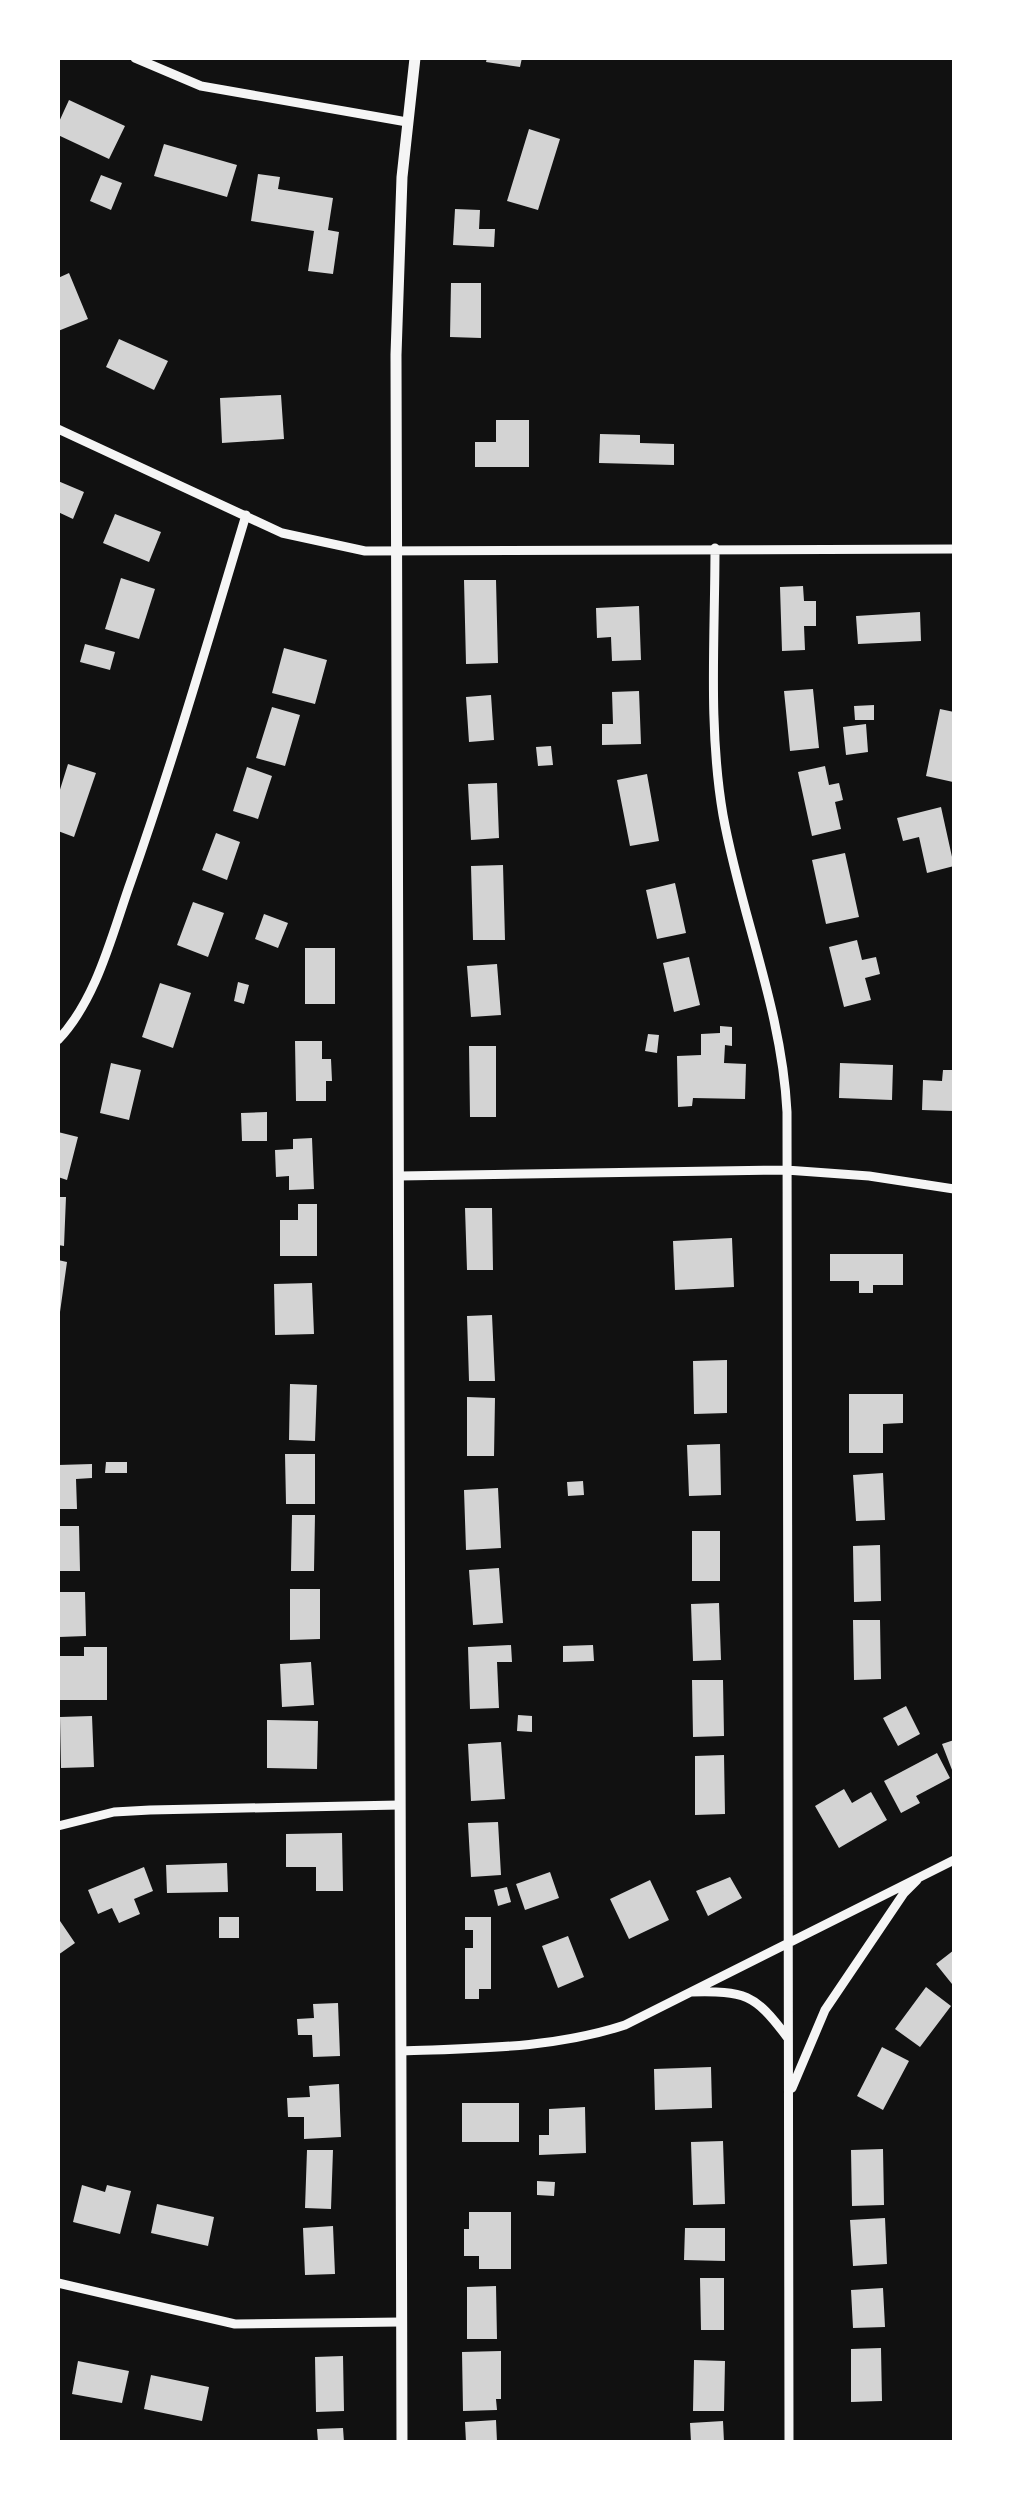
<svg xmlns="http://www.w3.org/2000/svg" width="1012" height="2500" font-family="'Playfair Display',serif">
<rect width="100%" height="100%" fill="#111"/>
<path fill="#d3d3d3" d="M487,58H522L520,67L486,62Z
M69,100L125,126L109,159L58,135V124Z
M529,129L560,139L538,210L507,201Z
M164,144L237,165L227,197L154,176Z
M258,174L280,177L278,189L333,198L328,230L339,232L333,274L308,271L314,231L251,221Z
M101,175L122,183L111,210L90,201Z
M455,209L480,210L479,229H495L494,247L453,245Z
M69,273L88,319L58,331V278Z
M451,283H481V338L450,337Z
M119,339L168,361L154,390L106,367Z
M281,395L284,439L222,443L220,398Z
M496,420H529V467H475V442H496Z
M600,434L640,435V443L674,444V465L599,463Z
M58,481L84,492L73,519L58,512Z
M115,514L161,532L149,562L103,543Z
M121,578L155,589L139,639L105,629Z
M464,580H496L498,663L466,664Z
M803,586L804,601H816V626H804L805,650L782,651L780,587Z
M639,606L641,660L612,661L611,637L597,638L596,608Z
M920,612L921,641L858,644L856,616Z
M85,644L115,652L110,670L80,662Z
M284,648L327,660L315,704L272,693Z
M813,689L819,748L790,751L784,691Z
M639,691L641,744L602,745V724H613L612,692Z
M491,695L494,740L469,742L466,697Z
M874,705V720H855L854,706Z
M272,707L300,715L285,766L256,758Z
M940,709L954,712L953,782L926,776Z
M866,724L868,752L846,755L843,727Z
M551,746L553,765L538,766L536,747Z
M68,764L96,773L74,837L58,831V796Z
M825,766L829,785L839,783L843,800L835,802L841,829L812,836L798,772Z
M247,767L272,776L258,819L233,811Z
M647,774L659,841L630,846L617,780Z
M497,783L499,838L471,840L468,784Z
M941,807L954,866L927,873L919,837L903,841L897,818Z
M216,833L240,842L227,880L202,870Z
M845,853L859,917L826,924L812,860Z
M503,865L505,940H473L471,866Z
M675,883L686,933L657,939L646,890Z
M193,902L224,913L208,957L177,945Z
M264,914L288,923L278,948L255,939Z
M857,940L862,960L876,957L880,974L865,978L871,1000L844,1007L829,947Z
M305,948H335V1004H305Z
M689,957L700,1005L674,1012L663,963Z
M497,964L501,1015L471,1017L467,966Z
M238,982L249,985L244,1004L234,1001Z
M160,983L191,993L173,1048L142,1037Z
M720,1026L732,1027V1046L725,1045L724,1063L746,1064L745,1099L693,1098L692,1106L678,1107L677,1056L701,1055V1034L720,1033Z
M648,1034L659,1035L657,1053L645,1051Z
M295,1041H322V1059H331L332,1081H326V1101H296Z
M469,1046H496V1117H470Z
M111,1063L141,1070L129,1120L100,1113Z
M840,1063L893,1065L892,1100L839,1098Z
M943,1070H954V1111L922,1110L923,1080L942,1081Z
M267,1112V1141H242L241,1113Z
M58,1132L78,1137L67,1180L58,1177Z
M312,1138L314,1189L289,1190V1176L276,1177L275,1150L293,1149V1139Z
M58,1197H66L64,1246L58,1245Z
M298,1204H317V1256H280V1220H298Z
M465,1208H492L493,1270H467Z
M732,1238L734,1287L675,1290L673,1241Z
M830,1254H903V1285H873V1293H859V1281H830Z
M58,1260L67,1262L60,1312H58Z
M312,1283L314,1334L275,1335L274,1284Z
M492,1315L495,1381H469L467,1316Z
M727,1360V1413L694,1414L693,1361Z
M290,1384L317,1385L315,1441L289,1440Z
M849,1394H903V1423L883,1424V1453H849Z
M467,1397L495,1398L494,1456H467Z
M720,1444L721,1495L689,1496L687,1445Z
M285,1454H315V1504H286Z
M106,1462H127V1473H105Z
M92,1464V1478L76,1479L77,1509H58V1465Z
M883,1473L885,1520L856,1521L853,1475Z
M583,1481L584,1495L568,1496L567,1482Z
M498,1488L501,1548L466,1550L464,1490Z
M292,1515H315L314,1571H291Z
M58,1526H79L80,1571H58Z
M692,1531H720V1581H692Z
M880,1545L881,1601L854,1602L853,1546Z
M499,1568L503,1623L473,1625L469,1570Z
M290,1589H320V1639L290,1640Z
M58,1592H85L86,1636L59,1637Z
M719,1603L721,1660L693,1661L691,1604Z
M853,1620H880L881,1679L854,1680Z
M511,1645L512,1662H497L499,1708L470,1709L468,1647Z
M593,1645L594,1661L563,1662V1646Z
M84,1647H107V1700H58V1656H84Z
M311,1662L314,1705L282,1707L280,1664Z
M692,1680H723L724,1736L693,1737Z
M906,1706L920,1734L898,1746L883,1718Z
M518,1715L532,1716V1732L517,1731Z
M92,1716L94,1767L61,1768L60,1717Z
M267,1720L318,1721L317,1769L267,1768Z
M954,1740V1775L942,1744Z
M501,1742L505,1799L471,1801L468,1744Z
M937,1753L950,1778L916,1796L920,1803L901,1813L884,1781Z
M724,1755L725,1814L695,1815V1756Z
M844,1789L852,1803L871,1792L887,1820L839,1848L815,1806Z
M498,1822L501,1875L471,1877L468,1823Z
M342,1833L343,1891H316V1867H286V1834Z
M227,1863L228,1892L167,1893L166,1865Z
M144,1867L153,1891L134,1899L140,1914L119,1923L112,1908L98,1914L88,1890Z
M550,1872L559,1898L525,1910L516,1884Z
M730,1877L742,1898L708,1916L696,1891Z
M650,1880L669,1920L629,1939L610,1899Z
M507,1887L511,1902L498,1906L494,1890Z
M219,1917H239V1938H219Z
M465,1917H491V1989H479V1999H465V1948H473V1930H465Z
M58,1918L75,1943L58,1955Z
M568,1936L584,1977L558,1988L542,1946Z
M954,1950V1982L952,1984L936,1964Z
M926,1987L951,2006L920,2047L895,2029Z
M338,2003L340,2056L313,2057L312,2035H298L297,2019L314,2018L313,2004Z
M882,2047L909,2061L883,2110L857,2096Z
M711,2067L712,2108L655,2110L654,2069Z
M339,2084L341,2137L304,2139V2117H288L287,2098L310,2097L309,2086Z
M462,2103H519V2142H462Z
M585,2107L586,2153L539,2155V2135H549V2109Z
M723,2141L725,2204L693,2205L691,2142Z
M883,2149L884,2205L852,2206L851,2150Z
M307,2150H333L331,2209L305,2208Z
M537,2181L555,2182L554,2196L537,2195Z
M82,2185L105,2192L107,2185L131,2191L120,2234L73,2222Z
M157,2204L214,2217L208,2246L151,2233Z
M469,2212H511V2269H479V2256H464V2229H469Z
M885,2218L887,2264L853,2266L850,2220Z
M333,2226L335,2274L305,2275L303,2228Z
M685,2228H725V2261L684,2260Z
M700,2278H724V2330H701Z
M496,2286L497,2339H467V2287Z
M883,2288L885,2327L853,2328L851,2290Z
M881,2348L882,2401L851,2402V2349Z
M501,2351V2399H496L497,2410L463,2411L462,2352Z
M343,2356L344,2411L316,2412L315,2357Z
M694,2360L725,2361L724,2411H693Z
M78,2361L129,2371L122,2403L72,2394Z
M151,2375L209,2387L202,2421L144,2409Z
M496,2420L497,2442H466L465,2422Z
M723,2421L724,2442H691L690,2423Z
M343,2428L344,2442H318L317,2429Z"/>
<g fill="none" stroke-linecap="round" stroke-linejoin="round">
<path stroke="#f5f5f5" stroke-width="9" d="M135,58L201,86L407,122
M58,429L282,533L365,551L954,549
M715,548C715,636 708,728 723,815C741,915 782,1010 787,1112L789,2442
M58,1040C97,999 112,934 131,881C173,761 209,638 246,515
M399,1176L786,1170L869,1176L954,1189
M58,1826L114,1812L150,1810L399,1805
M691,1992C745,1991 754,1993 787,2037
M401,2051C476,2048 552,2049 625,2025L954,1860
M792,2088L825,2010L904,1893L917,1880
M58,2283L235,2324L401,2322"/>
<path stroke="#f5f5f5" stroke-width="11" d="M402,2442L396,355L402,177L415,58"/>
</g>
<rect width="1012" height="2500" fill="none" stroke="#ffffff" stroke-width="120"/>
</svg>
